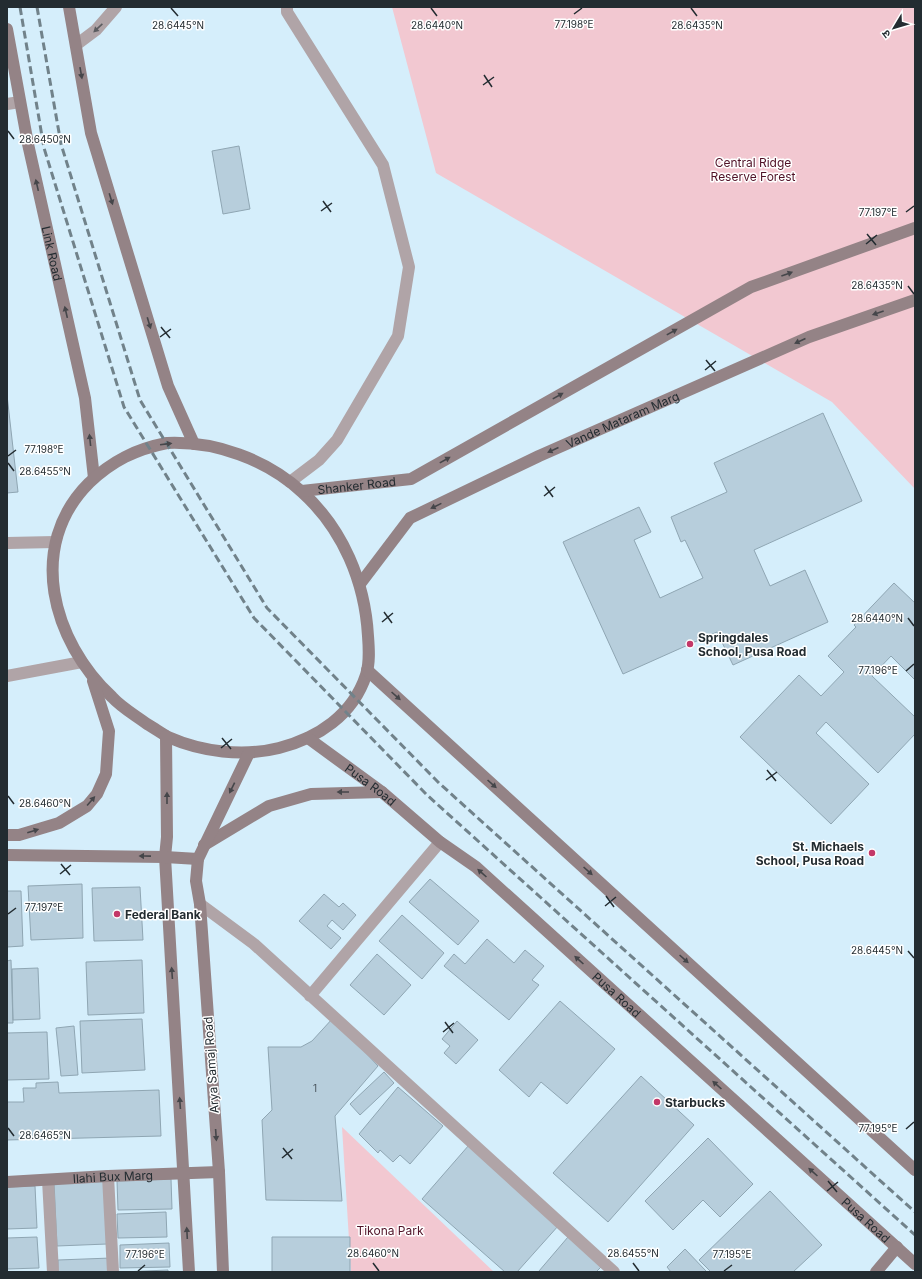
<svg xmlns="http://www.w3.org/2000/svg" width="922" height="1279" font-family="Inter,'Noto Sans Devanagari',sans-serif">
<rect width="100%" height="100%" fill="#d5eefb"/>
<path fill="#f2c8d1" d="M392,7H915V489L832,402L436,173Z
M342,1127L494,1272H351Z"/>
<path fill="#b7cedc" stroke="#8fa6b3" d="M239,146L250,209L223,214L212,151Z
M7,395L18,492L7,493Z
M823,413L862,501L754,550L770,586L805,570L828,622L733,665L717,632L623,674L563,542L639,507L651,532L634,540L660,598L703,578L685,540L681,542L671,517L727,492L714,463Z
M894,583L915,603V680L891,656L872,676L915,717V734L878,773L826,722L816,733L869,784L831,824L740,737L799,675L821,696L844,672L828,656L856,627L854,625Z
M430,879L479,921L458,945L409,902Z
M82,884L83,938L31,940L28,886Z
M140,887L143,940L94,941L92,888Z
M7,891H21L23,946L7,947Z
M324,894L339,907L343,903L356,915L343,930L332,920L327,926L341,938L331,949L299,921Z
M402,915L444,953L422,979L379,941Z
M487,939L514,963L525,950L544,966L532,980L539,985L509,1020L444,966L454,954L465,964Z
M377,954L411,985L384,1015L350,985Z
M11,960L13,1023H7V961Z
M142,960L144,1013L88,1015L86,962Z
M38,968L40,1019L13,1020L12,969Z
M560,1001L615,1049L567,1104L541,1082L529,1097L499,1070Z
M333,1018L378,1066L335,1116L342,1201L266,1200L262,1120L272,1110L268,1047H301L312,1041Z
M142,1019L145,1070L82,1073L80,1021Z
M457,1021L478,1040L456,1064L444,1053L450,1046L442,1039Z
M74,1026L78,1075L61,1076L56,1028Z
M47,1032L49,1079L7,1080V1033Z
M384,1072L394,1083L360,1115L350,1104Z
M641,1076L694,1125L608,1222L553,1173Z
M58,1082L59,1093L159,1090L161,1136L7,1140V1102H24L23,1088H36V1083Z
M398,1087L443,1126L410,1164L400,1155L393,1162L380,1150L378,1153L359,1134Z
M708,1138L753,1184L720,1217L703,1200L673,1230L645,1201Z
M469,1145L559,1225L517,1272H505L422,1199Z
M171,1179L172,1209L118,1210L117,1181Z
M105,1181L107,1244L57,1246L54,1182Z
M35,1186L37,1228L7,1229V1187Z
M770,1191L822,1245L793,1272H711L699,1260Z
M166,1212L167,1237L118,1238L117,1214Z
M37,1237L39,1268L7,1269V1238Z
M272,1237H350V1272H272Z
M568,1237L602,1266L596,1272H540L539,1271Z
M169,1243L170,1267L120,1268V1245Z
M685,1249L706,1271L704,1272H671L667,1267Z
M111,1258V1272H58V1260Z
M168,1270V1272H122Z"/>
<g fill="none" stroke-linecap="round" stroke-linejoin="round">
<path stroke="#b0a4a7" stroke-width="12" d="M287,7V12L383,165L409,267L398,336L337,440L319,460L290,482
M76,45L96,30L116,7
M7,104L20,102"/>
<path stroke="#b0a4a7" stroke-width="12" d="M7,543L55,542
M7,676L82,662
M200,904L254,944L614,1272
M310,996L440,842
M108,1176L113,1272
M48,1180L53,1272"/>
<g stroke="#948386" stroke-width="12">
<path d="M69,7L91,133L168,386L194,444"/>
<path id="s1" d="M7,29L28,144L85,398L94,478"/>
<path d="M167,443C215,441 266,459 302,492C343,529 365,582 368,636C369,649 370,663 366,675C353,715 318,738 279,748C243,757 202,752 168,737C161,733 154,728 147,724C135,715 122,708 112,697C52,641 26,546 89,483C112,461 136,449 167,443Z"/>
<path id="s2" d="M302,491L411,479L751,287L915,228"/>
<path id="s3" d="M360,584L410,518L539,456L809,337L915,300"/>
<path d="M367,670L915,1170"/>
<path d="M166,736L167,837L165,857L189,1272"/>
<path id="s4" d="M308,738L382,792L440,842L476,867L915,1264"/>
<path d="M7,835H19L59,823L87,806L97,794L106,774L109,731L93,681"/>
<path d="M204,845L269,806L311,794L382,792"/>
<path d="M7,855L165,857L198,859"/>
<path id="s5" d="M7,1182L108,1176L219,1172"/>
<path d="M223,1272L219,1172L200,904L196,881L198,859L249,753"/>
<path d="M876,1272L897,1247"/>
</g>
<path stroke="#71828a" stroke-width="3" stroke-dasharray="8 4" stroke-linecap="butt" d="M20,7L44,148L124,407L254,618L427,795L915,1235
M37,7L61,144L140,400L267,608L439,783L915,1212"/>
</g>
<defs><path id="oneway-solid" d="M-6-.8H1V-3.2L6.5 0L1 3.2V.8H-6Z"/></defs>
<use fill="#5b5c60" href="#oneway-solid" transform="translate(98 28) rotate(137)"/>
<g fill="#45464a">
<use href="#oneway-solid" transform="translate(81 73) rotate(80)"/>
<use href="#oneway-solid" transform="translate(37 185) rotate(-103)"/>
<use href="#oneway-solid" transform="translate(111 199) rotate(73)"/>
<use href="#oneway-solid" transform="translate(787 274) rotate(-20)"/>
<use href="#oneway-solid" transform="translate(66 312) rotate(-103)"/>
<use href="#oneway-solid" transform="translate(878 313) rotate(161)"/>
<use href="#oneway-solid" transform="translate(149 323) rotate(73)"/>
<use href="#oneway-solid" transform="translate(672 332) rotate(-29)"/>
<use href="#oneway-solid" transform="translate(800 341) rotate(156)"/>
<use href="#oneway-solid" transform="translate(558 396) rotate(-29)"/>
<use href="#oneway-solid" transform="translate(90 440) rotate(-96)"/>
<use href="#oneway-solid" transform="translate(166 444) rotate(-7)"/>
<use href="#oneway-solid" transform="translate(553 450) rotate(156)"/>
<use href="#oneway-solid" transform="translate(445 460) rotate(-29)"/>
<use href="#oneway-solid" transform="translate(436 506) rotate(154)"/>
<use href="#oneway-solid" transform="translate(396 696) rotate(42)"/>
<use href="#oneway-solid" transform="translate(492 784) rotate(42)"/>
<use href="#oneway-solid" transform="translate(232 788) rotate(116)"/>
<use href="#oneway-solid" transform="translate(343 792) rotate(180)"/>
<use href="#oneway-solid" transform="translate(167 798) rotate(-90)"/>
<use href="#oneway-solid" transform="translate(91 801) rotate(-49)"/>
<use href="#oneway-solid" transform="translate(33 831) rotate(-17)"/>
<use href="#oneway-solid" transform="translate(145 856) rotate(-179)"/>
<use href="#oneway-solid" transform="translate(588 871) rotate(42)"/>
<use href="#oneway-solid" transform="translate(482 873) rotate(-138)"/>
<use href="#oneway-solid" transform="translate(684 959) rotate(42)"/>
<use href="#oneway-solid" transform="translate(579 960) rotate(-138)"/>
<use href="#oneway-solid" transform="translate(172 973) rotate(-94)"/>
<use href="#oneway-solid" transform="translate(717 1085) rotate(-138)"/>
<use href="#oneway-solid" transform="translate(180 1103) rotate(-94)"/>
<use href="#oneway-solid" transform="translate(216 1135) rotate(86)"/>
<use href="#oneway-solid" transform="translate(813 1172) rotate(-138)"/>
<use href="#oneway-solid" transform="translate(187 1233) rotate(-93)"/>
</g>
<path fill="none" stroke="#232c31" stroke-width="1.5" d="M171,8L178,16M431,8L437,16M691,8L697,16M574,14L582,8M484,75L492,87M483,85L494,77M8,131L14,139M323,201L331,212M321,211L332,203M906,212L914,206M867,234L876,245M866,244L877,235M908,286L914,294M161,327L170,338M160,337L171,329M706,360L715,371M705,370L716,361M8,456L16,450M8,463L14,471M545,486L553,497M544,496L555,487M384,612L392,623M908,618L914,626M382,622L393,613M906,671L914,664M222,738L231,749M221,748L232,739M767,770L776,781M766,780L777,772M8,796L14,804M61,864L70,875M60,874L71,865M606,896L614,907M605,906L616,897M8,914L16,908M908,951L914,958M445,1022L453,1033M443,1032L454,1023M8,1128L14,1136M906,1129L914,1122M283,1148L292,1159M282,1158L293,1149M828,1181L837,1192M827,1191L838,1182M373,1263L379,1271M633,1263L639,1271M138,1271L145,1265M724,1271L732,1265"/>
<g fill="#c33768" stroke="#fff" stroke-width="1.5">
<circle cx="690" cy="644" r="4"/>
<circle cx="872" cy="853" r="4"/>
<circle cx="117" cy="914" r="4"/>
<circle cx="657" cy="1102" r="4"/>
</g>
<g text-anchor="middle" dominant-baseline="central" stroke-width="3" stroke-linejoin="round" paint-order="stroke">
<g font-size="10" fill="#48545c">
<text x="315" y="1088">1</text>
</g>
<g font-size="12" fill="#501227" stroke="#fff">
<text x="753" y="162">Central Ridge<tspan x="753" dy="14">Reserve Forest</tspan></text>
<text x="390" y="1230">Tikona Park</text>
</g>
<g font-size="12" fill="#232c31" stroke="#fff">
<text stroke="none"><textPath href="#s1" startOffset="229">Link Road</textPath></text>
<text stroke="none"><textPath href="#s3" startOffset="317">Vande Mataram Marg</textPath></text>
<text stroke="none"><textPath href="#s2" startOffset="55">Shanker Road</textPath></text>
<text stroke="none"><textPath href="#s4" startOffset="78">Pusa Road</textPath></text>
<text stroke="none"><textPath href="#s4" startOffset="402">Pusa Road</textPath></text>
<text transform="translate(211 1065) rotate(-94)">Arya Samaj Road</text>
<text stroke="none"><textPath href="#s5" startOffset="106">Ilahi Bux Marg</textPath></text>
<text stroke="none"><textPath href="#s4" startOffset="738">Pusa Road</textPath></text>
</g>
<g font-size="12" font-weight="bold" fill="#232c31" stroke="#fff" text-anchor="start">
<text x="698" y="637">Springdales<tspan x="698" dy="14">School, Pusa Road</tspan></text>
<text x="864" y="846" text-anchor="end">St. Michaels<tspan x="864" dy="14">School, Pusa Road</tspan></text>
<text x="125" y="914">Federal Bank</text>
<text x="665" y="1102">Starbucks</text>
</g>
</g>
<g font-size="10" text-anchor="middle" fill="#232c31" stroke="#fff" stroke-width="3" stroke-linejoin="round" paint-order="stroke">
<text x="574" y="28">77.198°E</text>
<text x="178" y="29">28.6445°N</text>
<text x="437" y="29">28.6440°N</text>
<text x="697" y="29">28.6435°N</text>
<text x="45" y="143">28.6450°N</text>
<text x="878" y="216">77.197°E</text>
<text x="877" y="289">28.6435°N</text>
<text x="44" y="453">77.198°E</text>
<text x="45" y="475">28.6455°N</text>
<text x="877" y="622">28.6440°N</text>
<text x="878" y="674">77.196°E</text>
<text x="45" y="807">28.6460°N</text>
<text x="44" y="911">77.197°E</text>
<text x="877" y="954">28.6445°N</text>
<text x="878" y="1132">77.195°E</text>
<text x="45" y="1139">28.6465°N</text>
<text x="373" y="1257">28.6460°N</text>
<text x="633" y="1257">28.6455°N</text>
<text x="145" y="1258">77.196°E</text>
<text x="732" y="1258">77.195°E</text>
</g>
<rect width="922" height="1279" fill="none" stroke="#232c31" stroke-width="16"/>
<g transform="translate(894 28) rotate(232)" stroke="#ffffff" stroke-width="3" paint-order="stroke">
<path d="M0-3L7 15L0 10L-7 15Z" fill="#232c31"/>
<text y="-6" font-size="11" font-weight="bold" text-anchor="middle" fill="#232c31">उ</text>
</g>
</svg>
